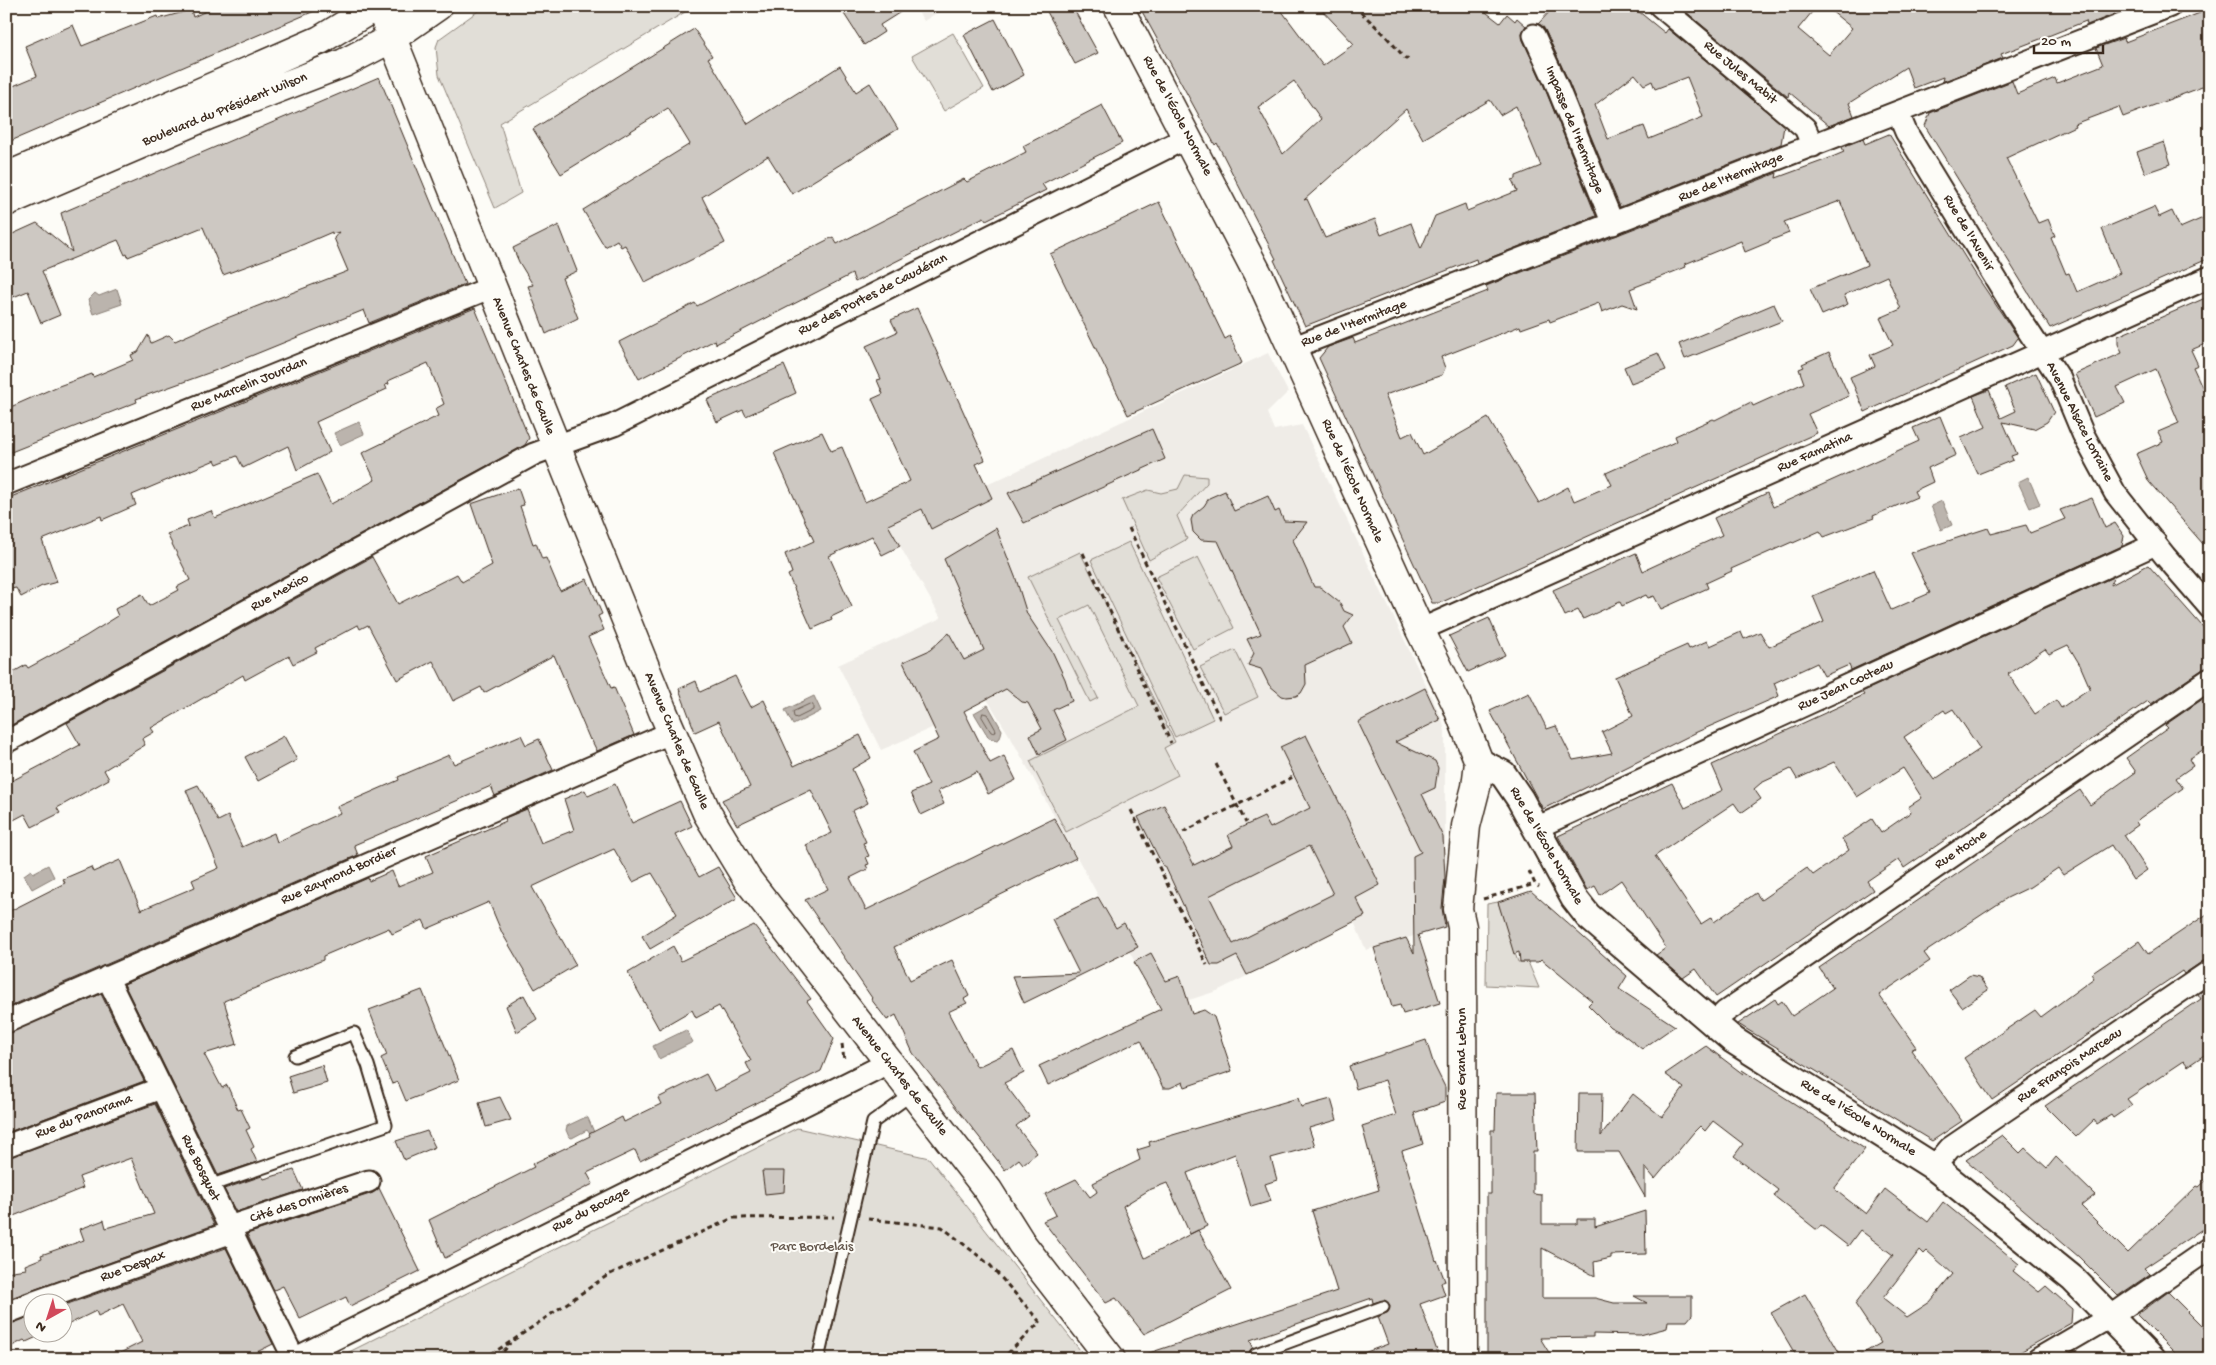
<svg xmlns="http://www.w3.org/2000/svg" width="2216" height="1365" font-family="'Gochi Hand',sans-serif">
<rect width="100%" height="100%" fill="#fdfcf7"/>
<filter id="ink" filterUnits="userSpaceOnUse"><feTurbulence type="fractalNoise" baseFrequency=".02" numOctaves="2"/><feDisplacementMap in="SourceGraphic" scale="10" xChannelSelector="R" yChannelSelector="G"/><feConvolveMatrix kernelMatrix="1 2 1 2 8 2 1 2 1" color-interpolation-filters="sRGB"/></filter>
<g filter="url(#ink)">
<path fill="#efece7" d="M914,6H947L924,21Z
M1268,353L1288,392L1267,413L1274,430L1302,425L1442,719L1445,732V927L1366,950L1354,922L1217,991L1161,1009L1011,738L987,699L934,727L881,750L838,665L941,618L888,525L975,486L976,490Z"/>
<path fill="#e1ded7" stroke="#8e847a" d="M485,6H695L500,123L521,193L495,208L439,75L436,47L439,39Z
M953,33L984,88L944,111L912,56Z
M1185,475L1207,477V483L1177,516L1187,539L1149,560L1122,500L1148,490L1161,493L1178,489Z
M1129,542L1213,719L1175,737L1091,560Z
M1080,552L1175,742L1164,748L1178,775L1066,832L1030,761L1139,706L1089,605L1059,620L1098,698L1090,702L1028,577Z
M1198,557L1234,628L1193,649L1156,577Z
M1235,650L1258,697L1224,713L1200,667Z
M1498,902L1518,962H1528L1539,988L1486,985L1487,904Z
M797,1128L929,1158L1087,1359H335Z"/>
<path fill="#bbb4ad" stroke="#887d74" d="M117,289L122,304L93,314L88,300L95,293L99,296Z
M359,422L364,434L340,445L334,433Z
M2028,477L2040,504L2030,508L2018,482Z
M1942,501L1952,525L1941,530L1931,506Z
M814,696L821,711L793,725L785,710Z
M988,705L1002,730L1000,738L997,740L989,738L974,713Z
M48,865L54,877L32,889L24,875L31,870L33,873Z
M686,1030L693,1042L659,1059L653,1046Z
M586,1117L588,1118L594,1132L590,1134L587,1130L572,1138L569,1137L566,1130L567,1126Z"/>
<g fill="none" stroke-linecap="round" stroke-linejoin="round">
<path stroke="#6e6157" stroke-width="1" d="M810,704L813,705V710L797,718L794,717L793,712Z
M983,713L987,714L996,730L995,733L991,732L982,717Z"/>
</g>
<path fill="#cdc8c2" stroke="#3b2a1e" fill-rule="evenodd" d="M217,6H326L6,143V89L37,76L25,46L73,25L82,46L157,16L158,19L191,10L193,17Z
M839,6H910L880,25L884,32L864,45Z
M1044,6H1072L1098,53L1075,64Z
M1139,6H1278L1323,66L1354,44L1318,6H1478L1500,23L1507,14L1515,21L1517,18L1526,26L1522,33L1523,40L1544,86L1596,216L1477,263L1476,259L1305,326L1274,260L1276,259L1217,143L1215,145ZM1294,81L1321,119L1283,154L1258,107ZM1490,100L1500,115L1516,106L1541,166L1516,176V179L1512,180L1517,191L1467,211L1465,204L1435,216L1421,249L1411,223L1381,235L1375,219L1325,238L1307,199L1304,200L1406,109L1423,139Z
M1555,6H1632L1665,33L1668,29L1784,126L1781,144L1620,207L1566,76L1545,30L1538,24ZM1635,74L1644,85L1652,81L1655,89L1687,77L1703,117L1649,139L1644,126L1608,139L1595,105Z
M1689,6H1817L1798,29L1829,55L1852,28L1825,6L2120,7L2113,10L2115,14L2087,25L2086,21L2043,38L2001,54L2003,58L1942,82L1943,77L1914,88L1906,67L1849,103L1854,116L1829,126L1789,92L1788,97L1685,11Z
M2210,9V84L2123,117L2119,107L2074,124L2075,126L2006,158L2038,223L2048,219L2055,236L2051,238L2066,274L2069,273L2077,292L2120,273L2102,229L2154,207L2159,217L2172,211L2180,228L2210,215V258L2050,328L1925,126L1930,113L2012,81L2017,94L2055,78L2057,83L2103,65L2096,48L2124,38L2125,42Z
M995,19L1024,75L993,92L964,35Z
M694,29L712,56L708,58L748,124L840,66L856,92L870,83L898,129L792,194L768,156L702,197L725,243L645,283L625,245L621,247L617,240L605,247L583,210L690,144L668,108L561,174L533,129Z
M379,77L465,284L369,323L364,310L214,371L136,399L137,402L6,454V409L56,387L92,374L93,377L133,360L131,355L138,352L148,335L151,343L169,335L175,341L227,318L348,271L334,238L339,232L332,234V232L288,251L223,275L203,227L128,257L127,254L125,255L118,240L42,271L60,315L41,323L28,291L6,300V237L37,223L72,252L61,213Z
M1102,105L1122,143L1042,184L1046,190L986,220L984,217L855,282L852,274L716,344L715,340L639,379L619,342L695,303L697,306L833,237L837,244L956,183L964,179L967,182L1026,152L1023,146Z
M1889,134L1976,275L2018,338L2013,345L1865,412L1850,377L1875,366L1870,355L1893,345L1880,318L1901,309L1887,276L1844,295L1848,304L1822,315L1810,289L1867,265L1840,201L1784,222L1789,233L1769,241V242L1745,252L1741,241L1685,264L1686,267L1630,289L1637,309L1622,304L1602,312L1599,303L1550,322L1549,319L1521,329L1520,326L1441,357L1445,368L1442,375L1385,395L1402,437L1412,432L1423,455L1488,418L1539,503L1568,487L1574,501L1612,485L1606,473L1677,441L1675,436L1713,419L1715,420L1751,402L1753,406L1804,383L1799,369L1804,367L1802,364L1829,352L1849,396L1808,414L1817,433L1440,603H1432L1319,358L1328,347L1353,338L1355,343L1488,291L1486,286L1777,173L1776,178L1825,160L1844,152L1842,147L1863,139L1865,144Z
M2164,142L2171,164L2145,173L2137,152Z
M1159,202L1225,339L1230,336L1242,363L1128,415L1050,254Z
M559,225L577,271L562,278L578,318L546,334L528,286L533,285L519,262L513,248Z
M2210,296V342L2191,350L2198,365L2193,367L2210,404V552L2149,482L2136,454L2163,442L2158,432L2179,423L2156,369L2117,387L2125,403L2094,417L2075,374L2122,353L2118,344V336Z
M1774,304L1782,321L1685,359L1679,344Z
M475,308L529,438L525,445L6,728V676L26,665L28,668L86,636L118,616L115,609L142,594L149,606L179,590L177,587L190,580L167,534L189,526L187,520L211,511L215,518L317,474L331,504L375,480L362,453L438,416L435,409L444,404L428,363L388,381L389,384L385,385L387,389L316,422L330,452L297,470L288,446L243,468L237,456L217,464L215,460L132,495L136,505L102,520L101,516L42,540L57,582L42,586L21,597L16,588L6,590V499Z
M917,308L985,460L976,464L992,498L931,529L922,509L888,525L900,546L882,555L872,536L829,556L852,607L831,617L832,620L812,629L788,575L792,573L785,554L814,541L774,453L822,432L831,451L842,447L865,502L910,481L872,399L883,394L877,380L881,379L866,346L897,332L891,320Z
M1658,353L1666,370L1631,383L1624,367Z
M784,365L796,393L746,416L743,410L717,422L707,400Z
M2036,373L2054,412L2047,422L2034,429L2003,422L2017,454L2011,456L2013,460L1978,474L1961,438L1986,427L1973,396L1989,390L2001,418L2016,411L2005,387Z
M1940,416L1956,455L1928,468L1933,482L1914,491L1917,497L1873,516L1874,518L1824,537L1820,531L1793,543L1792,542L1731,569L1732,571L1706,583L1708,588L1661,609L1654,596L1648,598L1646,595L1622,606L1620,602L1583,619L1578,610L1565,616L1553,590L1636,553L1643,571L1671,558L1722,535L1714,518L1767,493L1773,507L1897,451L1919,441L1913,428Z
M1152,429L1165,459L1024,523L1008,493Z
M518,488L524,505L520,506L533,544L536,543L542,559L546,558L560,591L587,579L602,614L598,616L604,630L588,637L611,688L614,687L634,735L597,751L591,739L590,740L554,655L484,693L481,687L453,701L433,661L397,680L368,625L360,629L358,625L315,648L317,652L293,664L289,656L245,680L243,675L151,728L154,732L142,739L145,745L104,770L109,779L57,808L60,813L32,827L25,814L6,824V784L80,745L67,723L372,557L398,604L457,574L462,582L492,565L471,504Z
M1225,491L1234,511L1268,496L1275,512L1279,510L1284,521L1307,522L1293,540L1314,587H1320L1340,603L1344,611L1353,615L1344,627L1352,643L1305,665L1306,684L1301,693L1296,696L1286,697L1282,696L1269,685L1261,669L1248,665L1254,653L1247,639L1261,634L1218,541L1201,540L1193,532L1191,520L1193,515L1204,506L1209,498Z
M2092,498L2105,528L2115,523L2124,536L2122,546L1851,670L1849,665L1824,676L1817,663L1774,683L1779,696L1697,732L1543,809L1490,711L1529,693L1547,729L1556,726L1573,760L1612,753L1602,732L1633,716L1615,677L1687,645L1689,649L1707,641L1710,646L1741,632L1744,639L1760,632L1769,647L1824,622L1813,596L1873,570L1891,610L1930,593L1911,553L1988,528L1991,534L2026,525L2030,533L2065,519L2060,510Z
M996,528L1016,579L1027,614L1053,653L1065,679L1072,701L1053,710L1067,740L1039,754L1030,735L1042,729L1028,703L1022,702L1006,689L964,711L990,763L1004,756L1016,780L988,794L977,772L938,791L944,804L921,815L911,793L929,785L913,752L939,739L903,662L930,650L949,633L964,660L984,650L944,559Z
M2148,565L2210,635V667L2203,669L2151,704L2148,701L1904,868L1899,859L1867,881L1873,890L1716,997L1696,969L1683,978L1656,955L1666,948L1621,880L1600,895L1595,886L1587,890L1558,836L1672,783L1685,808L1723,790L1712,765L1864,695L1862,692L2113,577L2111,585ZM2068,645L2080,665L2090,688L2061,708L2056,700L2035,714L2008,674L2045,649L2049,654ZM1953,709L1980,749L1934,780L1904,737L1944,710L1946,713ZM1834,762L1857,797L1903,768L1922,798L1908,807L1911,812L1881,833L1872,819L1842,839L1849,850L1813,875L1807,868L1761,900L1756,893L1714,922L1712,917L1701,924L1655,856L1734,803L1741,813L1761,799L1754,789L1761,783L1791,769L1797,779Z
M1489,618L1505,655L1468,672L1449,636Z
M735,676L751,707L764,700L794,766L860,735L871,758L852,769L868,803L852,811L866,842L863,843L869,856L866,857L869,864L866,865L868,869L850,878L866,910L1054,818L1076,858L894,947L910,980L952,960L969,996L964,999L967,1003L948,1012L977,1067L1013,1050L1024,1073L1004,1083L1029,1116L1016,1126L1037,1153L1023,1164L1019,1159L1005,1170L913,1053L896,1015L887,1020L871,999L872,998L805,900L828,889L806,845L832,833L811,790L737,825L722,800L750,787L719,721L695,732L679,689L696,681L700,692Z
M1425,688L1440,720L1395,742L1435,761L1438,768L1435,788L1422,794L1443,837L1445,878L1442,908L1445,927L1418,935L1440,1003L1403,1014L1400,1005L1392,1007L1374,948L1406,938L1414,953L1413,856L1421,852L1358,722Z
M2210,694V745L2189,759L2193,766L2176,778L2183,788L2140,818L2136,822L2138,825L2124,835L2147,870L2133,880L2111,845L2063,875L2058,868L2030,887L2007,898L1924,953L1930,961L1879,995L1916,1047L1911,1050L1962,1121L1932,1141L1738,1024L1775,999L1778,1004L1782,1001L1792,1016L1833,988L1819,968L2080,790L2090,805L2136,772L2126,758L2168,728L2165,725Z
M521,735L526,745L539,739L553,770L495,796L491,786L375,836L354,845L358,855L6,1008V913L65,883L63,879L91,867L93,872L120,860L141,910L195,887L192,880L219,868L186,790L198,785L218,821L228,816L242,847L274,833L277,842L340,813L337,807L399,780L398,777L449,755L454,764Z
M1306,735L1380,885L1356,898L1365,916L1275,962L1247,975L1237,956L1219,965H1211L1165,866H1163L1138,817L1164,805L1194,865L1233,846L1228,835L1240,828L1264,817L1270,828L1310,808L1280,747ZM1309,846L1333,894L1233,944L1209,896Z
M284,736L297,760L258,781L245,757Z
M615,784L632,823L680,801L692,826L675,834L699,877L718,867L737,898L650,949L642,936L677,914L652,873L633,882L614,849L532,887L576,965L535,989L502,933L489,902L427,929L423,920L392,934L389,928L323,956V960L224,1001L237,1044L204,1054L222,1088L227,1085L238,1110L241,1109L250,1128L246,1130L254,1147L251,1149L257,1162L218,1175L124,984L368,878L369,881L392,871L398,886L433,872L426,856L506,821L505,818L527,809L541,843L574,830L564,799L585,790L588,796Z
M1531,891L1627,976L1619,989L1675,1026L1642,1049L1620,1032L1610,1027L1588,1005L1592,1001L1541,959L1538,962H1520L1519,952L1514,954L1498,902Z
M1098,897L1116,928L1124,923L1138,947L1024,1003L1012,976L1079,973L1052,919Z
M2210,912V959L2203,961L2184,974L2182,971L1992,1100L1964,1058L2035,1010L2041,1017L2094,978L2091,974L2139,941L2148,954Z
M754,925L811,999L807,1001L834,1039L821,1071L640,1161L635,1150L587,1173L593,1184L445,1258L429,1220L534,1167L532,1164L590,1136L589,1134L622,1117L624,1122L661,1104L658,1098L706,1074L715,1091L751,1073L746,1063L751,1061L719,1006L696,1018L692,1010L659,1029L628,973L673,946L681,961Z
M1151,953L1166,981L1180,976L1192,1014L1204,1010L1214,1017L1232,1071L1185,1087L1183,1082L1170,1088H1163L1141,1040L1048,1085L1039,1066L1161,1009L1134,962Z
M1970,975L1979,977L1988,990L1962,1007L1949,990Z
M2210,986V1051L2188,1066L2184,1061L2127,1099L2132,1105L2113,1118L2111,1115L2097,1124L2094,1120L2076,1137L2045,1106L2201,999L2198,994Z
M422,990L459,1080L406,1101L398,1082L392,1084L381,1058L387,1055L369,1010Z
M101,994L144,1081L6,1133V1034Z
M524,995L537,1019L517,1032L506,1006Z
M1426,1040L1434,1065L1445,1087V1102L1414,1113L1423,1144L1402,1151L1436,1261L1437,1260L1445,1281L1441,1283L1445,1295L1420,1304L1440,1359H1354L1353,1357L1388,1344L1378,1317L1388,1312L1390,1305L1384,1300L1373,1303L1372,1298L1250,1340L1253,1347L1249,1352L1250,1359H1144L1143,1355L1337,1291L1312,1211L1379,1190L1362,1126L1396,1115L1385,1080L1356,1089L1349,1066Z
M1706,1046L1743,1074L1742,1070L1865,1149L1834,1189L1866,1214L1885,1189L1928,1222L1943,1202L2019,1264L2013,1271L2039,1292L2046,1286L2072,1309L2071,1323L2008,1359H1853L1881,1343L1855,1304L1893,1255L1860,1230L1848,1246L1821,1225L1817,1230L1774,1196L1778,1190L1734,1156L1743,1144L1713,1121L1705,1131L1700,1126L1694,1132L1655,1179L1645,1167V1197L1619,1152H1578L1579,1093H1602L1601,1136L1633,1094L1662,1117L1684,1088L1665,1074ZM1920,1250L1924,1254L1927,1251L1953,1274L1930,1302L1907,1317L1883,1298Z
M322,1065L327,1083L293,1093L288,1076Z
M1496,1093H1535L1537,1152H1533V1194L1542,1195V1224H1577V1219H1595V1227L1645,1211L1646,1254L1611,1255V1258L1594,1262L1595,1276L1542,1248V1298H1595L1614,1303H1647L1634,1296H1692V1315L1687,1321H1668L1667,1328L1640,1335L1593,1334V1337L1540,1338L1553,1359L1487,1358V1194H1491V1130H1495Z
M500,1097L511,1120L486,1127L479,1103Z
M1298,1098L1301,1107L1331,1099L1337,1120L1309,1128L1315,1146L1271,1158L1277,1180L1265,1184L1271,1201L1251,1207L1235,1154L1187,1173L1207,1226L1190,1234L1167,1183L1149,1190L1123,1206L1145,1258L1198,1230L1231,1290L1144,1334L1116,1298L1106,1303L1043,1221L1056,1215L1045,1194L1076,1179L1090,1197L1097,1192L1093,1183L1140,1160L1137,1150L1150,1146L1149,1142Z
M155,1104L214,1225L6,1300V1272L26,1269L25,1265L42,1258L41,1255L84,1240L80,1229L104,1220L106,1228L154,1214L131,1158L79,1177L83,1188L6,1219V1158Z
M427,1131L435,1147L404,1160L396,1141Z
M2002,1135L2020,1153L2025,1148L2047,1168L2056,1157L2095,1195L2081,1206L2128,1253L2197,1186L2199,1187L2210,1177V1224L2144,1268L2150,1274L2118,1296L2079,1257L1966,1160Z
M294,1170L303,1190L236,1212L224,1189L262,1176L264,1179Z
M762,1171H785L784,1192L765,1194Z
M379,1188L420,1271L350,1306L346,1297L300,1319L283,1286L274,1290L247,1234L373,1193Z
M226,1248L273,1344L243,1359H108L142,1342L123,1304L98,1316L96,1311L63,1327L62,1306Z
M2168,1292L2210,1334V1359H2181L2137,1315Z
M1805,1294L1825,1328L1843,1359H1798L1771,1313Z
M32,1316V1332H48L26,1342L24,1340L6,1349V1325Z"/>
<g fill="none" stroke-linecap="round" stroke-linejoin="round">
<g stroke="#3b2a1e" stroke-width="15">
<path id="service" d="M209,1186L386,1125L368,1065L354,1033L295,1056
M1256,1354L1383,1307
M818,1359L873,1122L912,1094"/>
</g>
<g stroke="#3b2a1e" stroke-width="25">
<path id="minor" d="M1660,6L1805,128L1813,146
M1534,35L1555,81L1613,224
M1898,113L1906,132L2021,320L2060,379L2083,434L2115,493L2165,556L2210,608
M1292,348L2170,6
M6,484L492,287
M1420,630L2210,277
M6,742L534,454L614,425L1188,137
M1536,828L2147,548L2155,542
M107,977L294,1359
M6,1022L672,732
M1714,1023L1725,1012L2210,679
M6,1146L161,1088
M1934,1167L1950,1148L2210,971
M229,1227L369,1181
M35,1302L232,1232
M6,1313L32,1303
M294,1359L876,1069L887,1061
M2038,1359L2110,1317L2210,1248"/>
</g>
<g stroke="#3b2a1e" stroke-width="30">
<path id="tertiary" d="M378,6L392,38L406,21
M1479,762L1503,774L1520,799L1574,898L1588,916L1733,1040L1934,1167L2073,1279L2151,1359"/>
</g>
<g stroke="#3b2a1e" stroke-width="31">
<path id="secondary" d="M1118,6L1261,280L1420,630L1456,703L1479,762L1476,787L1466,826L1458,909L1462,927L1463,1359
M392,38L664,714L707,813L747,879L988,1190L1022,1244L1111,1359"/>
</g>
<g stroke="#3b2a1e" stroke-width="31">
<path id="primary" d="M6,177L320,40L376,6
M6,202L209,115L344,63L392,38L438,6"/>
</g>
<path stroke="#3b2a1e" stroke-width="3" stroke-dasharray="5 4" stroke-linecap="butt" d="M1354,6L1383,33L1406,59L1411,55
M1129,528L1220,719
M1083,553L1171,743
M1216,764L1246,823
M1131,810L1207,965
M1183,832L1293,777
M1529,871L1535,884L1539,887
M1483,899L1535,884
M842,1044L844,1060
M868,1219L942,1227L990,1265L1040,1322L1002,1359
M483,1359L512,1341L608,1275L733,1218L834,1217
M498,1359L510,1343"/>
<use href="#service" stroke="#fdfcf7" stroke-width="11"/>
<use href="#minor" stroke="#fdfcf7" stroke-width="21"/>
<use href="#tertiary" stroke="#fdfcf7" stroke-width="26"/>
<use href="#secondary" stroke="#fdfcf7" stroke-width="28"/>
<use href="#primary" stroke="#fdfcf7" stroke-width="28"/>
</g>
</g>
<g text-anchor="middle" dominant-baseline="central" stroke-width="4" stroke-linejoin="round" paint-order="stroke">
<g font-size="14" fill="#3b2a1e" stroke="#fdfcf7">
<text transform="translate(1740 73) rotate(40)">Rue Jules Mabit</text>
<text transform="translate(225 110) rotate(-22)">Boulevard du Président Wilson</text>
<text transform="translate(1177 116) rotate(62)">Rue de l'École Normale</text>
<text transform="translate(1574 130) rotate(68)">Impasse de l'Hermitage</text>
<text transform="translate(1731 178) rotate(-22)">Rue de l'Hermitage</text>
<text transform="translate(1968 233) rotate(59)">Rue de l'Avenir</text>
<text transform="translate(873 295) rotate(-27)">Rue des Portes de Caudéran</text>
<text transform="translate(1354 324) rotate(-21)">Rue de l'Hermitage</text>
<text transform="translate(523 366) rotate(68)">Avenue Charles de Gaulle</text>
<text transform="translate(249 385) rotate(-22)">Rue Marcelin Jourdan</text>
<text transform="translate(2079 422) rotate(63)">Avenue Alsace Lorraine</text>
<text transform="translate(1815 453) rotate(-24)">Rue Famatina</text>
<text transform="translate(1352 481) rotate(66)">Rue de l'École Normale</text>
<text transform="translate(280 593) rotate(-29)">Rue Mexico</text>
<text transform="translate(1846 686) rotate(-25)">Rue Jean Cocteau</text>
<text transform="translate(676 741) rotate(67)">Avenue Charles de Gaulle</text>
<text transform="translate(1546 846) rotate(60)">Rue de l'École Normale</text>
<text transform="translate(1961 850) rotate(-34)">Rue Hoche</text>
<text transform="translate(339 876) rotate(-24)">Rue Raymond Bordier</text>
<text transform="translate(1462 1059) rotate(-90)">Rue Grand Lebrun</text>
<text transform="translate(2070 1066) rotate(-34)">Rue François Marceau</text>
<text transform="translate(899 1076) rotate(52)">Avenue Charles de Gaulle</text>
<text transform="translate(84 1117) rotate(-21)">Rue du Panorama</text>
<text transform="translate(1858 1118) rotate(32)">Rue de l'École Normale</text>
<text transform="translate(200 1168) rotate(64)">Rue Bosquet</text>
<text transform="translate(299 1204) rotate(-18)">Cité des Ormières</text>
<text transform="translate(591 1210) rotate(-27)">Rue du Bocage</text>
<text transform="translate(133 1267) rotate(-20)">Rue Despax</text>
</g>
<g font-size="14" fill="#64574c" stroke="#fdfcf7">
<text x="812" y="1247">Parc Bordelais</text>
</g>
</g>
<rect width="2216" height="1365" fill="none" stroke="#fdfcf7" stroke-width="25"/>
<rect x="12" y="12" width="2191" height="1340" fill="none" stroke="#3b2a1e" stroke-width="2" filter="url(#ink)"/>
<g transform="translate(48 1318) rotate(219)"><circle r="24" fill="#fdfcf7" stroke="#afa8a0"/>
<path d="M0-4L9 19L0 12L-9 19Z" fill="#d1495b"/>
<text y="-8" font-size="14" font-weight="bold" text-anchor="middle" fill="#3b2a1e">N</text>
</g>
<path d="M2034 45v8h69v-8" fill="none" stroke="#3b2a1e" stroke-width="2.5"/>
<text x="2041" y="45" font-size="15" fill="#3b2a1e" stroke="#fdfcf7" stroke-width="4" paint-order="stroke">20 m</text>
</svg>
